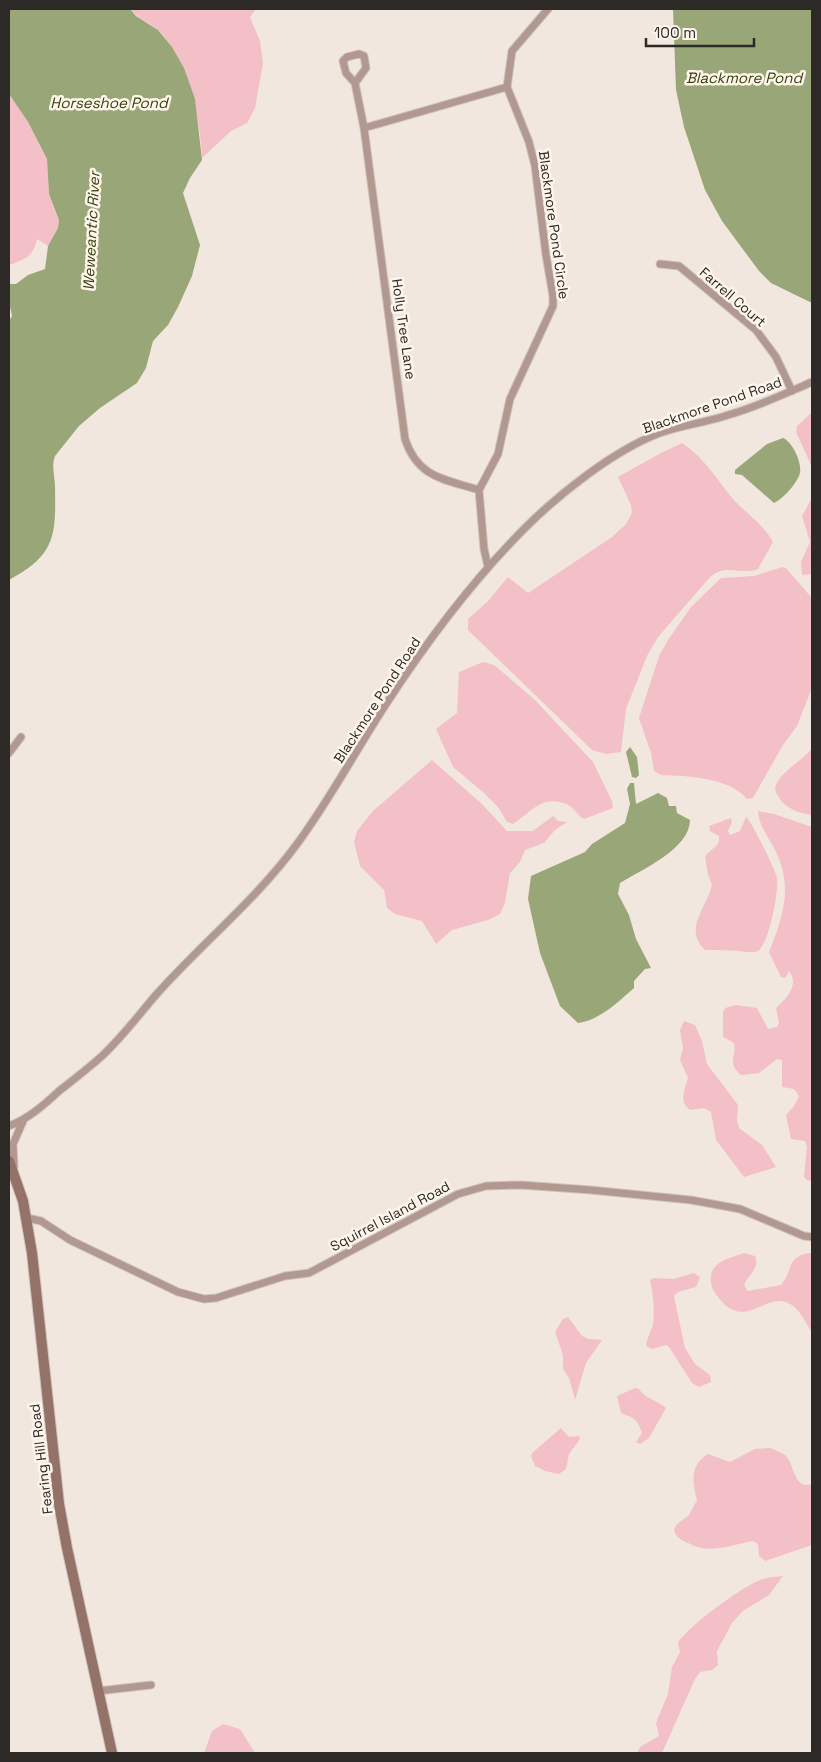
<svg xmlns="http://www.w3.org/2000/svg" width="821" height="1762" font-family="'Space Grotesk',sans-serif">
<rect width="100%" height="100%" fill="#f2e7de"/>
<path fill="#f3c0c8" d="M130,9H256L250,17L260,41L263,63L255,108L247,123L231,131L202,158C200,115 189,70 163,35C154,24 139,20 130,9Z
M9,94L28,122L47,159L49,194L59,220L58,228L48,246L37,239C34,256 24,260 9,265Z
M812,412V467L796,432L797,426Z
M682,443C704,457 717,480 734,500C746,513 765,526 773,542L758,569C742,576 728,563 711,576L658,637L647,656L626,709L621,752L606,754L592,750L468,630V619L488,601L508,577L528,593L612,537L626,524L632,513L631,505L618,477L661,453Z
M812,498V574L802,575L801,562L810,542L802,516Z
M782,567L786,568L812,598V688L797,726L783,745L753,798L747,799C729,777 686,776 661,775L654,771L651,753L639,718L659,656L668,640L691,607L721,578L754,576Z
M483,662L494,665L534,699L593,762L612,801L613,808L584,819C577,815 574,807 566,804C542,794 530,813 513,824L507,822L498,807L484,793L453,767L436,729L457,713L459,672Z
M812,748V815C796,813 780,806 775,789C778,772 802,762 812,748Z
M432,760L482,804L507,831H533L553,816L558,821L567,822L555,830L544,843L525,850L520,862L510,873L505,903L500,914L488,920L452,930L436,944L422,921L395,914L387,908L384,890L360,866L354,842L357,831L373,811Z
M758,811L774,814L812,827V1181L807,1180L804,1177L807,1147L805,1141L791,1139L786,1115L794,1106L799,1096L794,1089L782,1087V1060L777,1059L759,1073L741,1075C726,1062 737,1057 734,1043L723,1037V1012L725,1008L736,1005L757,1008L768,1029L777,1027L779,1023L776,1008C786,999 800,985 789,971L785,978L781,977L769,952C784,914 794,884 773,846C767,836 758,822 758,811Z
M746,817C751,820 776,871 777,878C779,891 769,944 758,951C755,953 751,952 747,952C733,950 720,950 705,950C683,929 706,909 712,885L708,875L705,856C711,848 720,848 719,836L710,831L709,826L731,818L732,822L728,831L730,835L740,831Z
M684,1021L695,1025L702,1041L707,1064L738,1105L737,1120L739,1128L762,1145L776,1167L744,1177L716,1140L711,1112L704,1108L690,1110C678,1101 685,1089 688,1078L680,1060L683,1048L680,1030Z
M744,1253L755,1256C760,1268 749,1274 744,1285L748,1291L781,1285C793,1272 786,1255 811,1253L812,1332C805,1323 800,1308 788,1303C766,1293 747,1327 723,1303C719,1298 714,1293 712,1287C710,1281 710,1273 714,1268C721,1259 733,1257 744,1253Z
M694,1273L700,1277L696,1287L678,1292L674,1296L685,1348L695,1364L710,1375L711,1382L699,1387L692,1383L669,1347L666,1345L652,1349L646,1346C647,1338 651,1332 653,1324C655,1309 653,1295 650,1280L654,1278L673,1279Z
M568,1317L582,1336L589,1339L602,1340L586,1363L575,1400L569,1378L563,1369V1355L555,1332L563,1319Z
M635,1388L639,1389C645,1399 657,1400 666,1408L649,1438L640,1444L636,1442L642,1433C636,1416 634,1419 621,1413L617,1396Z
M561,1428L569,1437L579,1436L580,1439L569,1454L566,1469L559,1474L545,1471L535,1466L531,1456L532,1453Z
M770,1448C775,1450 781,1452 785,1455C795,1464 793,1490 812,1484V1545L765,1561L759,1556L758,1544L753,1541C731,1545 709,1555 688,1543C681,1540 677,1538 674,1531L676,1525L689,1515L697,1500C692,1482 690,1465 708,1454L730,1462L755,1449Z
M783,1576L769,1595L743,1611L732,1623L717,1651L718,1665L712,1670L700,1672L695,1679L662,1753H637L640,1747L659,1736L656,1723L668,1694L672,1667L680,1652L678,1643C688,1626 742,1587 760,1580C767,1577 776,1577 783,1576Z
M223,1724L240,1729L255,1753H204L212,1731Z"/>
<path fill="#99a778" d="M9,9H130L136,16L158,30L172,47L184,68L195,99L202,160L190,178L183,193L200,245L192,276L178,307L168,325L153,341L146,368L137,383L100,408L79,426L55,456C51,466 55,476 55,487C56,537 55,555 9,580V321L12,316L9,302V284H16L28,275L45,269L48,246L58,228L59,220L49,194L47,159L28,122L9,94Z
M673,9H812V303L771,283L759,271L722,221L705,190L684,127L676,90Z
M783,438C793,442 804,466 799,476C795,485 783,499 774,503L742,475L735,474V470L767,444Z
M630,747L637,757L639,775L636,778L632,777L626,752Z
M630,783H634L636,804L658,793L667,798L669,806H676L677,813L690,820C690,849 641,870 620,883L618,894L629,915L636,939L651,968L645,969L634,981V988C618,1002 600,1020 578,1023L560,1006L540,953L528,899L531,876L585,852L592,844L625,823L630,804L627,789Z"/>
<g fill="none" stroke-linecap="round" stroke-linejoin="round">
<g stroke="#cfc5bd" stroke-width="9">
<path id="minor" d="M355,83L346,73L343,61L347,57L359,54L364,56L366,68L355,83L364,128L405,439C418,478 444,479 479,490
M364,128L507,87
M660,264L679,266L756,330L776,357L792,391
M488,567L484,549L479,490L498,454L510,399L553,306V296L546,255L535,166L529,142L507,87L512,51L548,9
M9,753L21,737
M9,1126C28,1119 44,1105 59,1091C74,1079 89,1068 103,1055C122,1037 138,1016 155,996C201,944 256,900 297,844C331,798 357,748 388,701C428,640 473,580 525,528C559,494 612,452 657,434C680,425 705,423 728,415C757,407 784,394 812,382
M14,1167L13,1144L24,1119
M27,1218L41,1221L70,1240L178,1292L204,1299L216,1298L285,1276L309,1273L458,1194L486,1186L521,1185L591,1190L691,1200L740,1209L804,1236L812,1237
M98,1691L151,1685"/>
</g>
<g stroke="#cfc5bd" stroke-width="12">
<path id="secondary" d="M9,1161L23,1201L32,1253L59,1504L67,1548L112,1753"/>
</g>
<use href="#minor" stroke="#b19992" stroke-width="7"/>
<use href="#secondary" stroke="#947268" stroke-width="10"/>
</g>
<g text-anchor="middle" dominant-baseline="central" stroke-width="5" stroke-linejoin="round" paint-order="stroke">
<g font-size="14" fill="#2d2926" stroke="#fef5ed">
<text transform="translate(554 225) rotate(82)">Blackmore Pond Circle</text>
<text transform="translate(733 297) rotate(41)">Farrell Court</text>
<text transform="translate(404 329) rotate(82)">Holly Tree Lane</text>
<text transform="translate(712 405) rotate(-19)">Blackmore Pond Road</text>
<text transform="translate(377 700) rotate(-57)">Blackmore Pond Road</text>
<text transform="translate(390 1216) rotate(-28)">Squirrel Island Road</text>
<text transform="translate(41 1459) rotate(-97)">Fearing Hill Road</text>
</g>
<g font-size="15" font-style="italic" fill="#354109" stroke="#fef5ed">
<text x="744" y="77">Blackmore Pond</text>
<text x="109" y="102">Horseshoe Pond</text>
<text transform="translate(91 231) rotate(-87)">Weweantic River</text>
</g>
</g>
<rect width="821" height="1762" fill="none" stroke="#2d2926" stroke-width="20"/>
<path d="M646 38v8h108v-8" fill="none" stroke="#2d2926" stroke-width="2.5"/>
<text x="654" y="38" font-size="15" fill="#2d2926" stroke="#fef5ed" stroke-width="4" paint-order="stroke">100 m</text>
</svg>
